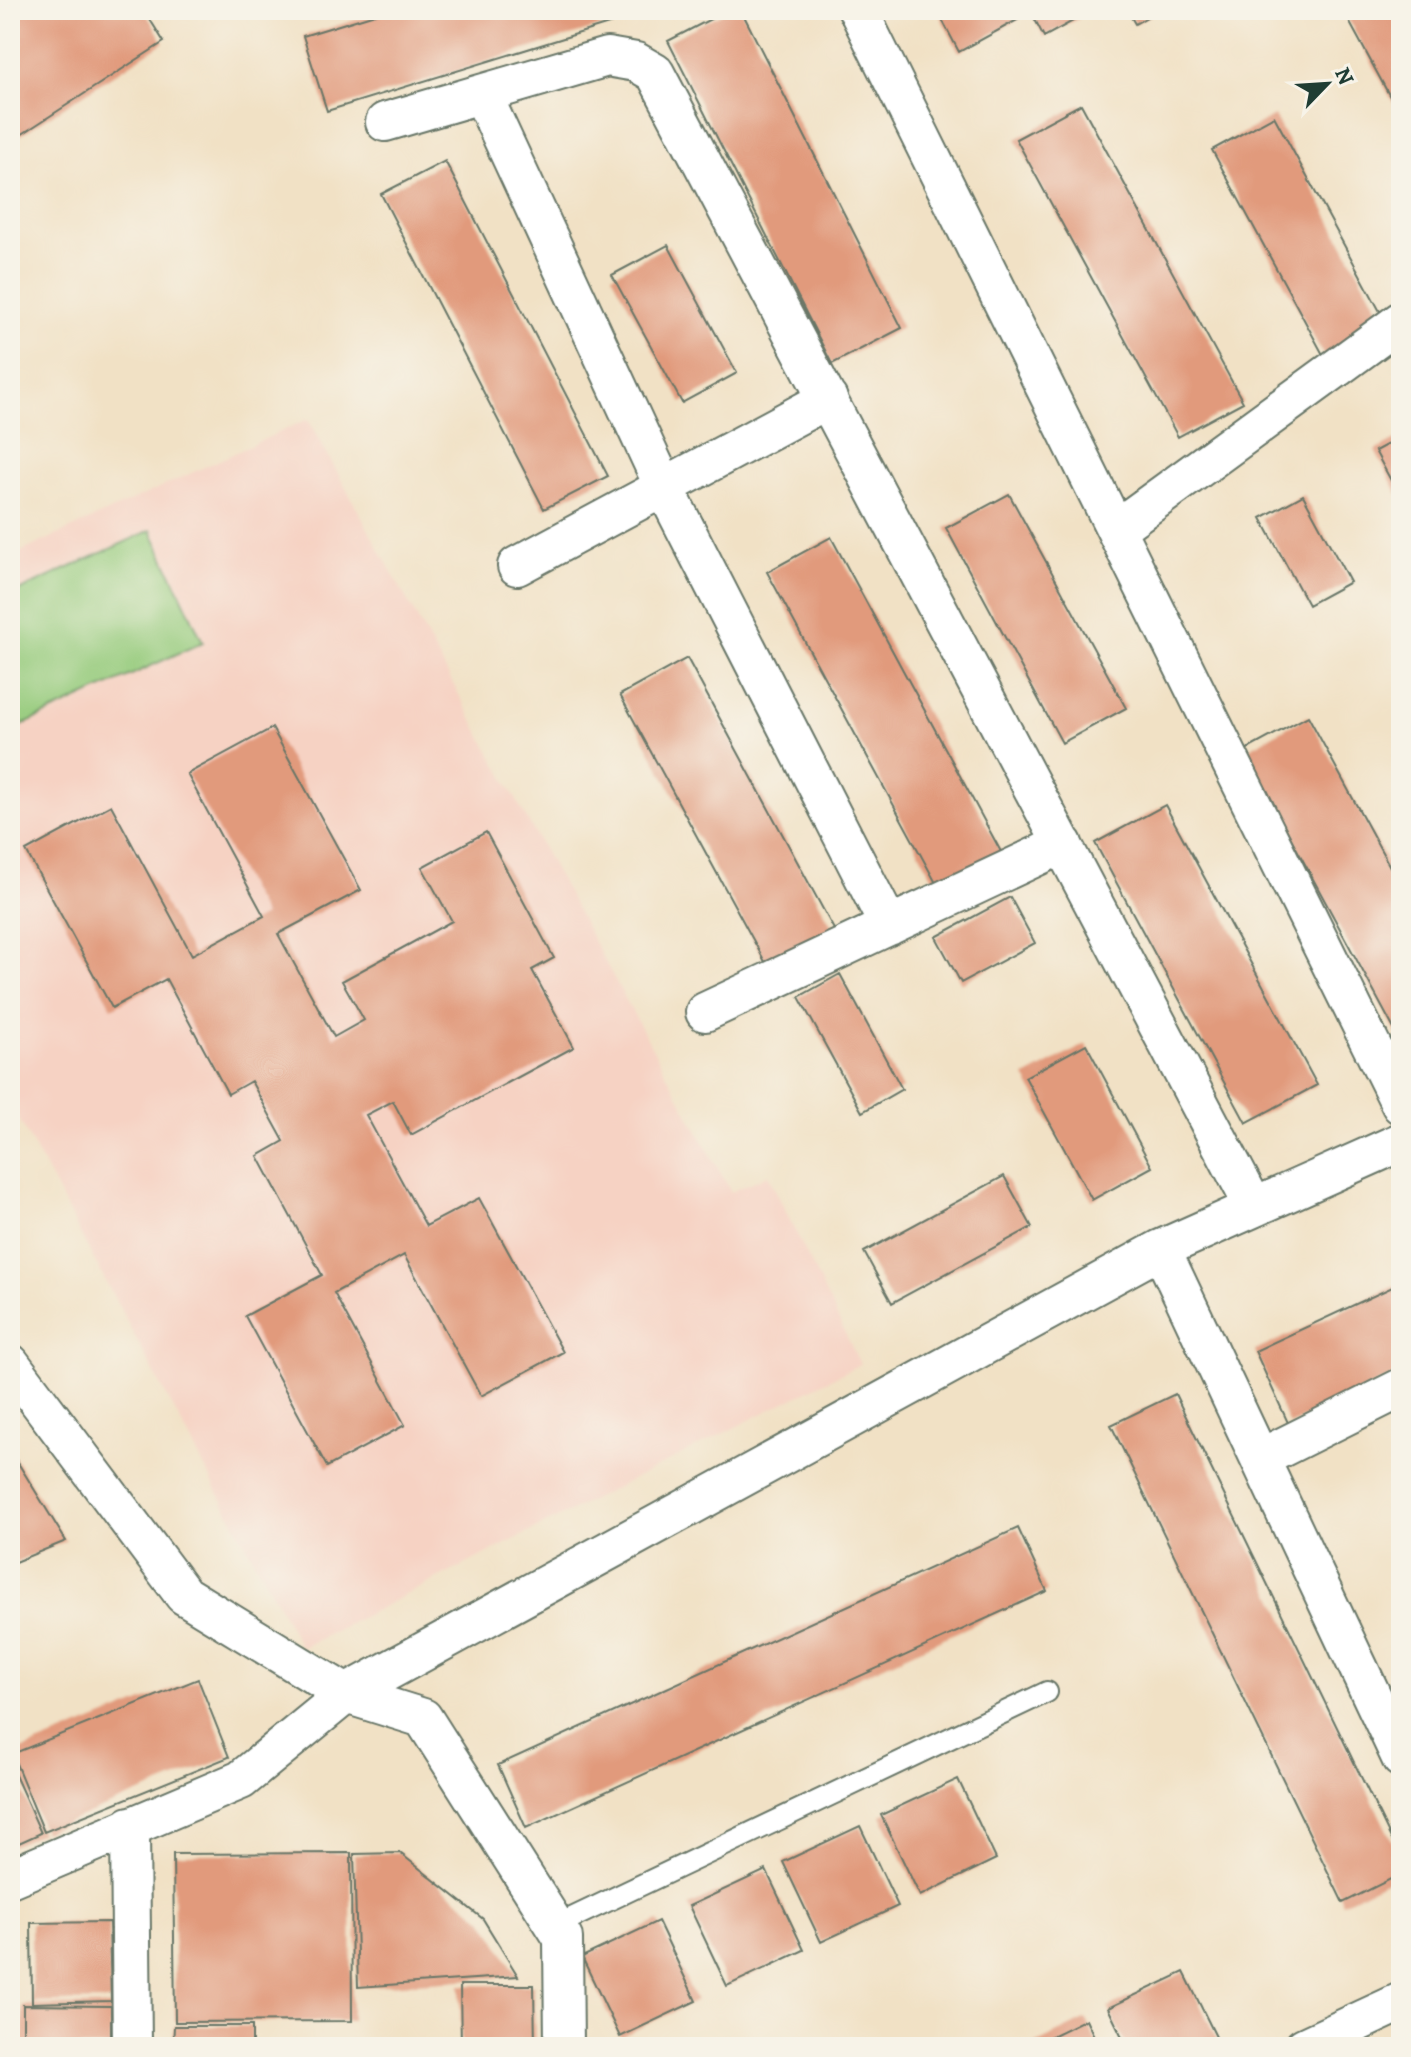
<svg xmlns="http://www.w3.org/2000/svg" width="1411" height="2057" font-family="Alegreya,serif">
<rect width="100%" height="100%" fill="#f7f3e8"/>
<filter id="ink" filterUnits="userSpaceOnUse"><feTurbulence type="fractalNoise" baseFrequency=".0125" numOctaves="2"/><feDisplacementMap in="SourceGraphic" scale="16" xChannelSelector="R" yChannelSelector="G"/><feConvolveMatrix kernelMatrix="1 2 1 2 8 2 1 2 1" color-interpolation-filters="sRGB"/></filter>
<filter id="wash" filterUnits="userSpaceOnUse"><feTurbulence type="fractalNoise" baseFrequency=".006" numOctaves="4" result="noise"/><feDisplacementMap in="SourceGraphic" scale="32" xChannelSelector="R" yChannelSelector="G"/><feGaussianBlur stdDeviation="1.8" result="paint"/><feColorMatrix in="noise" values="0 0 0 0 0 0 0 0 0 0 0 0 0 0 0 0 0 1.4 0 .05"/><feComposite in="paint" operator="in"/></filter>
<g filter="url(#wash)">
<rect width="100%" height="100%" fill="#f1e1c5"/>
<path fill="#f6d2c3" d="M308,419L731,1192L768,1175L860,1364L301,1648L10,1102V557Z"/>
<path fill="#95cb7c" stroke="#5a8458" stroke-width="2" d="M151,530L203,642L10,731V595Z"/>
<g id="blocks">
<path fill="#e19a7b" d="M10,10H144L164,42L10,142Z
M388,10H651V11L327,111L303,36Z
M728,10H741L902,328L832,364L668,41Z
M937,10H1014L1019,19L959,52Z
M1030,10H1093L1044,37Z
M1127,10H1159L1135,24Z
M1343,10H1401V117Z
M1081,104L1243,402L1178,437L1016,139Z
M1274,116L1389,328L1327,362L1212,150Z
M445,161L608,476L544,509L381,194Z
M668,245L737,373L682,403L612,275Z
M1401,437V499L1375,451Z
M1009,494L1126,708L1062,743L946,528Z
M1303,495L1350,582L1308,605L1261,518Z
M831,537L1006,861L943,896L767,572Z
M687,658L837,935L770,971L620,695Z
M1308,716L1401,887V1042L1244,751Z
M272,728L361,890L278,934L334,1037L364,1020L342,981L452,921L422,867L486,832L554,958L532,970L574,1047L411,1135L393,1101L366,1115L426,1226L479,1198L563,1352L481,1396L404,1255L334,1293L405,1425L327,1467L245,1316L322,1275L258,1156L284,1141L251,1081L228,1094L166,979L112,1008L26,851L111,805L192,955L264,916L187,774Z
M1165,805L1317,1085L1246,1123L1095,843Z
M1010,897L1035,943L961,983L936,937Z
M840,974L902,1089L862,1112L799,997Z
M1086,1044L1152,1167L1092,1200L1025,1077Z
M1004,1176L1032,1227L892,1303L864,1252Z
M1401,1283V1372L1289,1425L1255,1351Z
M1175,1394L1401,1859V1874L1343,1903L1111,1425Z
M10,1450L66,1541L10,1564Z
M1018,1528L1047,1591L526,1828L498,1765Z
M198,1679L229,1757L44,1832L12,1754Z
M10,1764L41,1833L10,1847Z
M958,1779L996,1859L920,1896L881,1815Z
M860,1826L898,1906L821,1942L783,1862Z
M351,1853L352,2021L175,2022L173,1854Z
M400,1853L483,1919L518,1976L358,1987L354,1854Z
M766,1870L804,1950L727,1986L689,1906Z
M658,1921L696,2001L620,2037L582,1957Z
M109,1922L111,2001L32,2003L31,1923Z
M1184,1972L1221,2047H1127L1108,2008Z
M460,1985H534L535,2047H461Z
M23,2005L111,2006V2047H23Z
M1086,2019L1099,2047H1029Z
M174,2026H252V2047H173Z"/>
</g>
</g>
<g filter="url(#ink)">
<use href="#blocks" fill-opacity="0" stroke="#687667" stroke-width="2"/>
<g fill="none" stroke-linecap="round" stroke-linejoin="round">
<g stroke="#687667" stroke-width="24">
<path id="service" d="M555,1926L1047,1692"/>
</g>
<g stroke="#687667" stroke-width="42">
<path id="minor" d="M858,10L1401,1105
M482,94L664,487L889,926
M385,122L607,57L636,62L655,73L1254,1207
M1116,529L1401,321
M517,566L828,399
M705,1012L1063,844
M1161,1249L1401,1758
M10,1363L184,1595L346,1694L423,1718L563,1938L564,2047
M1261,1458L1401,1388
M130,1826L132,2047
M10,1878L241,1780L346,1694L1161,1249L1401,1142
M1304,2047L1401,2002"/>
</g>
<use href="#service" stroke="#fff" stroke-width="20"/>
<use href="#minor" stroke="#fff" stroke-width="38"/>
</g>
</g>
<rect width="1411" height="2057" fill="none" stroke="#f7f3e8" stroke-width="40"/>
<g transform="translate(1327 84) rotate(65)" stroke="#f7f3e8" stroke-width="6" paint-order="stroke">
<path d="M0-6L14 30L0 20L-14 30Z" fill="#1f3d34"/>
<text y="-12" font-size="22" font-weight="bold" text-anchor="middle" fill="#1f3d34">N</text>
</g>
</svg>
